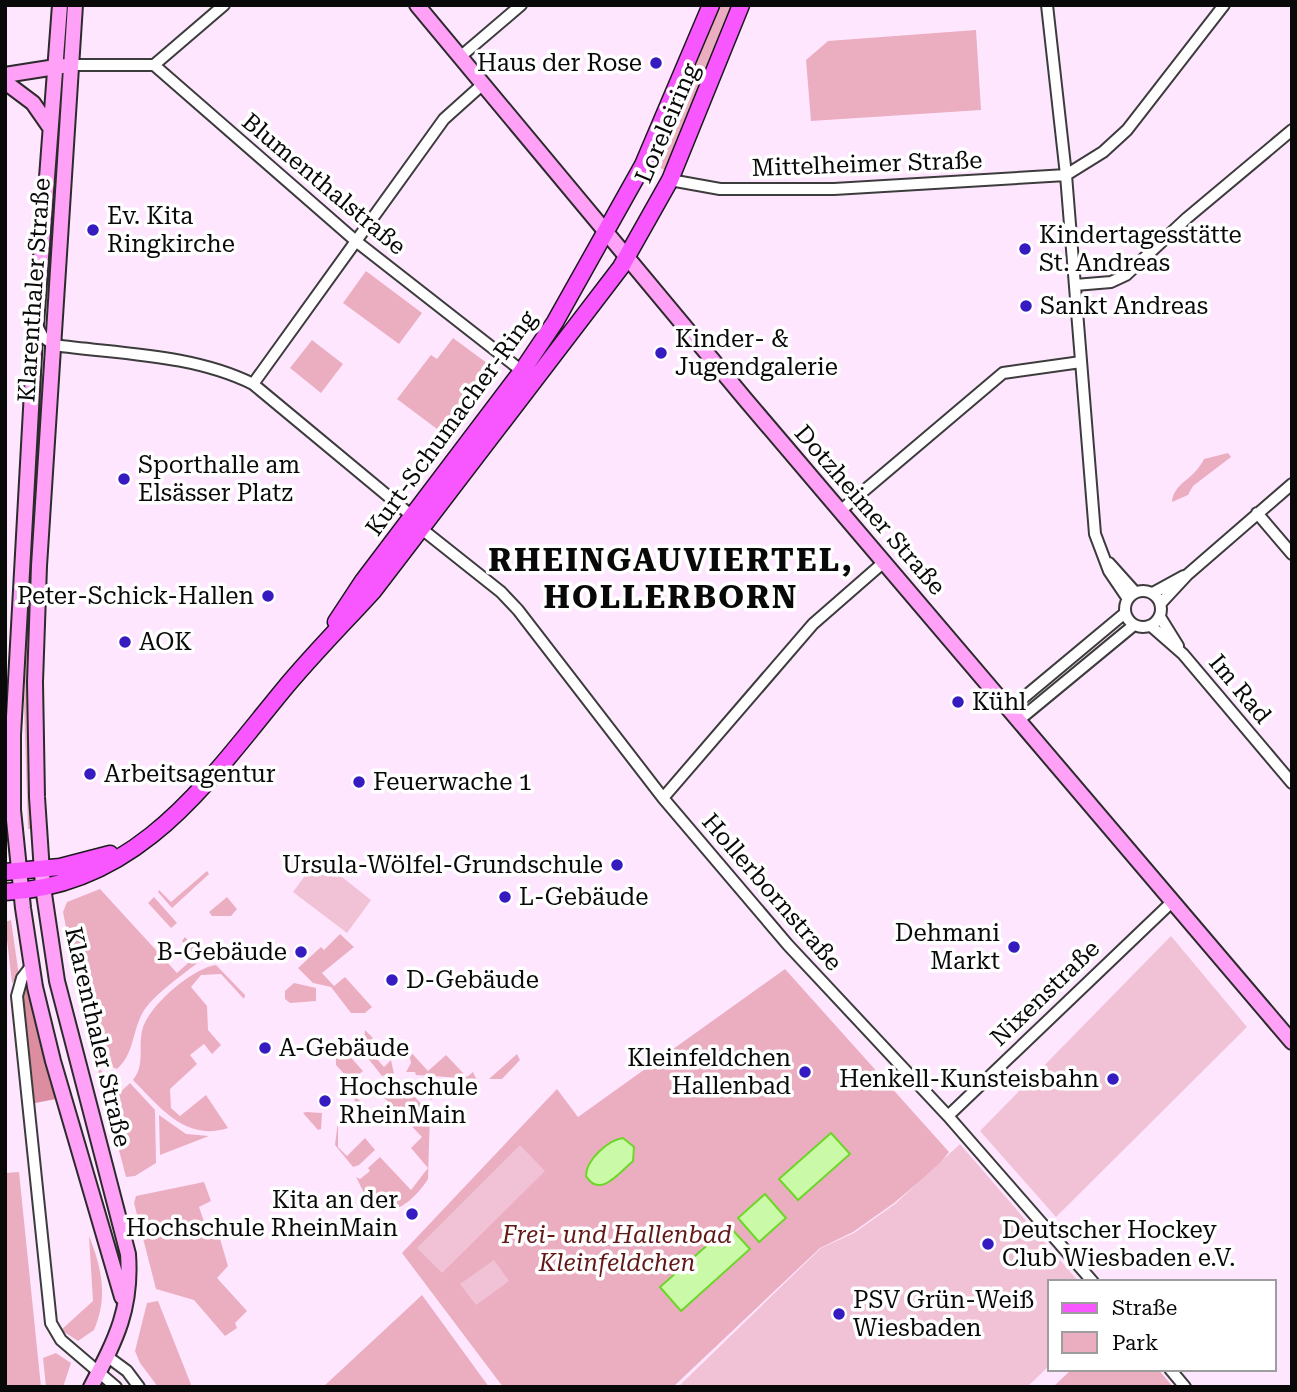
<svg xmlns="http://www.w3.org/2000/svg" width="1297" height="1392" font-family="'Roboto Serif',serif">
<rect width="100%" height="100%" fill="#ffe6ff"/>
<path fill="#ebaec1" d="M718,5H733L666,171L650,162Z
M976,30L981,110L811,121L806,60L828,41Z
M58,109L57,206L49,325L48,197Z
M366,271L422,313L399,344L343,303Z
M453,338L495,369L445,435L397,399L431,355L437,359Z
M312,340L343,364L321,393L290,368Z
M38,375H47L31,587L27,591Z
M1228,453L1231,457L1193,486L1188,495L1172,502C1174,482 1193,481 1204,459Z
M27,623L30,640L33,829H28L24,704Z
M207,871L209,874L172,908L158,892L159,890L171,902Z
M100,889L177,973L196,956L182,941L185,937L204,957C187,973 152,994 142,1014C132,1033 134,1054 117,1069C98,1062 97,1049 92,1030L86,1029L63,912L67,902Z
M154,897L177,923L171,928L148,903Z
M227,897L237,909L231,916H212L209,912Z
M11,920L19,976L12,983L5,922Z
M340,934L354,947L322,973L334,986L345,977L372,1007L365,1013H351L331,987L313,983L298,968L321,947L324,950Z
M216,965L245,995L244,999L221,974L201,975L191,987L207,1006L208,1030L221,1045L212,1054L204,1044L190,1055L197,1064L170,1089L171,1108L180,1116L206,1095L228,1128C185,1142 159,1106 133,1080C146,1064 137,1046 143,1027C151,1004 193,968 216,965Z
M785,969L949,1152L938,1166L894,1203L853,1232L820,1248L673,1387H503L402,1253L557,1089L578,1117Z
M294,983L316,988V1001L290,1003L285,999V991Z
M365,1030L373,1038L365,1046L384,1067L391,1060L394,1074L382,1076L363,1052Z
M90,1039L97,1063L116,1096L130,1083L155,1110L156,1163L135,1176L126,1177Z
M408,1049L428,1071L446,1055L467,1077L473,1072L476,1079L416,1075L415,1072H406L411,1063Z
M341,1051H345L363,1071L353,1079L348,1078L336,1065V1056Z
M517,1054L520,1060L502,1079H489Z
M365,1083L408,1090L430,1113L428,1179C418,1195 394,1221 374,1206C366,1200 361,1186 356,1177L360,1179L370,1171L368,1168L380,1157L411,1190L428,1168L411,1148L422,1137L373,1086H367L356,1097L369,1110L364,1114L355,1103L354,1094Z
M448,1084L431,1100L416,1085Z
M306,1112L322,1113L321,1129L318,1130L303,1113Z
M159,1115L186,1134L209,1136L160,1155Z
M342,1115L349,1116L338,1126V1147L347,1156L365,1138L375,1150L359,1165L353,1167L335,1145L338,1121Z
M19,1172L41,1387H5V1173Z
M204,1182L211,1201L199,1207L208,1233L218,1232L228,1266L217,1278L247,1311L235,1323L237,1328L225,1336L194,1300L156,1289L134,1203L136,1196Z
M89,1236C102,1268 108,1298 94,1330L78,1341L61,1330L93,1301Z
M422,1295L489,1387H323Z
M158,1301L192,1387H158L140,1363L135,1351L147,1303Z
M56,1353L71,1363L63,1387H46L43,1358Z
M1072,1369H1158L1173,1387H1053Z"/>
<path fill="#dc8da0" d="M25,983L56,1099L35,1103L20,993Z"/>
<path fill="#f1c1d6" d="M318,858L371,900L347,933L293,892Z
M1171,936L1247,1027L1056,1217L980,1131Z
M960,1144L1079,1282H1050V1365L1027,1387H678L821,1248L854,1233L895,1204Z
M520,1145L545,1171L442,1273L417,1248Z
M494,1260L509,1281L476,1305L460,1284Z"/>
<path fill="#cafaa7" stroke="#6ed52a" stroke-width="2" d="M831,1133L850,1154L798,1200L779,1179Z
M623,1138L634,1147L633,1161C620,1172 600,1199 586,1176C586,1160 608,1140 623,1138Z
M765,1194L786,1218L759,1242L738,1218Z
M729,1226L750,1249L681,1311L660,1287Z"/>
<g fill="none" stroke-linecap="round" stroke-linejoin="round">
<g stroke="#3c3c3c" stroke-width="14">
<path id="street" d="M1047,5L1066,175L1095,534L1109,571L1128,599
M460,57L521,5
M71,65H154L357,242L527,375
M154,65L224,5
M670,180L720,189H834L1066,175L1103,152L1127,130L1224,5
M1075,285L1111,282L1126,275L1187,218L1292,130
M36,324L43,337L54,345C119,354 193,354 253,384L412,516
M253,384L444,119L483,84
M840,511L1003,373L1081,362
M1257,513L1292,554
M423,530L501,592L518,610L663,798L788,945L948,1116L1093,1282
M1109,563L1135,592
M1125 609a18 18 0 1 1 36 0a18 18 0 1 1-36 0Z
M1153,593L1184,576
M1161,603L1187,575L1292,484
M1160,617L1178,646
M1151,626L1183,654L1292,783
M1010,709L1125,613
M1019,720L1134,625
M663,798L813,624L884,562
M32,965L22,978L17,996L51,1323L61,1340L116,1387
M948,1116L1173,901
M108,1357L127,1371L139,1387
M1170,1369L1185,1387"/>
</g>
<g stroke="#2b2b2b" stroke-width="18">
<path id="secondary" d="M60,5L35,337L13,735V810L23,908L35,987L53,1061L122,1297
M75,5L39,566L35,682L37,797L43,887L57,981L128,1254C132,1309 116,1339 91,1387
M417,5L745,399L1292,1042
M5,75L62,66
M5,82L33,103L49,126"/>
</g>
<g stroke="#1a1a1a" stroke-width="19">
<path id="primary" d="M336,622L363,581L522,371L555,322L643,165L711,5
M5,872L60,867L110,854
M5,892C138,887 208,781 284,689C313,654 344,623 374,590L621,267L670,180L741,5"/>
</g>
<use href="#street" stroke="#fff" stroke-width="10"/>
<use href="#secondary" stroke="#ffa1f6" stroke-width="14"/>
<use href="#primary" stroke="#f856ff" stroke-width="16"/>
</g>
<g fill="#351bc0" stroke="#fff" stroke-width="2.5">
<circle cx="656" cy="63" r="7"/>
<circle cx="93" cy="230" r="7"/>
<circle cx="1025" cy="249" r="7"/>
<circle cx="1026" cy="306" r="7"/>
<circle cx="661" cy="353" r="7"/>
<circle cx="124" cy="479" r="7"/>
<circle cx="268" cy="596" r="7"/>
<circle cx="125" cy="642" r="7"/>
<circle cx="958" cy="702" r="7"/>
<circle cx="90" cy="774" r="7"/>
<circle cx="359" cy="782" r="7"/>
<circle cx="617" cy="865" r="7"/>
<circle cx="505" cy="897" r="7"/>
<circle cx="1014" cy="947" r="7"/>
<circle cx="301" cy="952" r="7"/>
<circle cx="392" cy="980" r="7"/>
<circle cx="265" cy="1048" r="7"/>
<circle cx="805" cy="1072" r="7"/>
<circle cx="1113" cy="1079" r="7"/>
<circle cx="325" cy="1101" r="7"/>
<circle cx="412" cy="1214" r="7"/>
<circle cx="988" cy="1244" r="7"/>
<circle cx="839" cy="1314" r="7"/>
</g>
<g text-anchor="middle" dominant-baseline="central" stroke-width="7" stroke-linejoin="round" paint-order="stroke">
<g font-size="24" fill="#090909" stroke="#fff" text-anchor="start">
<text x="642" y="63" text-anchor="end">Haus der Rose</text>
<text x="107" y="216">Ev. Kita<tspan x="107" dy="28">Ringkirche</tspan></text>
<text x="1039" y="235">Kindertagesstätte<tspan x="1039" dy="28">St. Andreas</tspan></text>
<text x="1040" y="306">Sankt Andreas</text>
<text x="675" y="339">Kinder- &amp;<tspan x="675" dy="28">Jugendgalerie</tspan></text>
<text x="138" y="465">Sporthalle am<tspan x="138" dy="28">Elsässer Platz</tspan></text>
<text x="254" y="596" text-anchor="end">Peter-Schick-Hallen</text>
<text x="139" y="642">AOK</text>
<text x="972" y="702">Kühl</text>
<text x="104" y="774">Arbeitsagentur</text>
<text x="373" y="782">Feuerwache 1</text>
<text x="603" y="865" text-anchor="end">Ursula-Wölfel-Grundschule</text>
<text x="519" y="897">L-Gebäude</text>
<text x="1000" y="933" text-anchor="end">Dehmani<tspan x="1000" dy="28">Markt</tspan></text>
<text x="287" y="952" text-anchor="end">B-Gebäude</text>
<text x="406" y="980">D-Gebäude</text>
<text x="279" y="1048">A-Gebäude</text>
<text x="791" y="1058" text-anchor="end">Kleinfeldchen<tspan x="791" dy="28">Hallenbad</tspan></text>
<text x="1099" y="1079" text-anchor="end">Henkell-Kunsteisbahn</text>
<text x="339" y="1087">Hochschule<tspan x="339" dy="28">RheinMain</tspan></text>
<text x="398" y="1200" text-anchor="end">Kita an der<tspan x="398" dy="28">Hochschule RheinMain</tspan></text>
<text x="1002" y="1230">Deutscher Hockey<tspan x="1002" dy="28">Club Wiesbaden e.V.</tspan></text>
<text x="853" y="1300">PSV Grün-Weiß<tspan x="853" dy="28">Wiesbaden</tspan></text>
</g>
<g font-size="24" fill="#090909" stroke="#fff">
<text transform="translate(667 123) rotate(-67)">Loreleiring</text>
<text transform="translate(867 164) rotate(-2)">Mittelheimer Straße</text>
<text transform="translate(324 184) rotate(40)">Blumenthalstraße</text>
<text transform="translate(34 290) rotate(-86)">Klarenthaler Straße</text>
<text transform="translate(451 423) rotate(-54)">Kurt-Schumacher-Ring</text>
<text transform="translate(870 510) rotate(49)">Dotzheimer Straße</text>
<text transform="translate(1240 689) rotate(50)">Im Rad</text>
<text transform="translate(772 892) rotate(49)">Hollerbornstraße</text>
<text transform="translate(1045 993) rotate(-44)">Nixenstraße</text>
<text transform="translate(98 1037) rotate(77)">Klarenthaler Straße</text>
</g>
<g font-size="24" font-style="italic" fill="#631818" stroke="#fff">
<text x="617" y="1235">Frei- und Hallenbad<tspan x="617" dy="28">Kleinfeldchen</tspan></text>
</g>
<g font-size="32" font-weight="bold" letter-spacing="2" fill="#090909" stroke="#fff">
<text x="671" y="560">RHEINGAUVIERTEL,<tspan x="671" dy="37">HOLLERBORN</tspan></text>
</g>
</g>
<rect width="1297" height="1392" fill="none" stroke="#090909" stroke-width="14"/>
<rect x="1048" y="1280" width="228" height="91" fill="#ffffff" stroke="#9d9d9d" stroke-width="2"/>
<rect x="1062" y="1303" width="35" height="10" fill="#f856ff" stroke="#9d9d9d" stroke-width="2"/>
<text x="1112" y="1315" font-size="21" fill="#090909">Straße</text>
<rect x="1062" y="1332" width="35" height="21" fill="#ebaec1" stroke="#9d9d9d" stroke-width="2"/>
<text x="1112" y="1350" font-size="21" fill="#090909">Park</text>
</svg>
